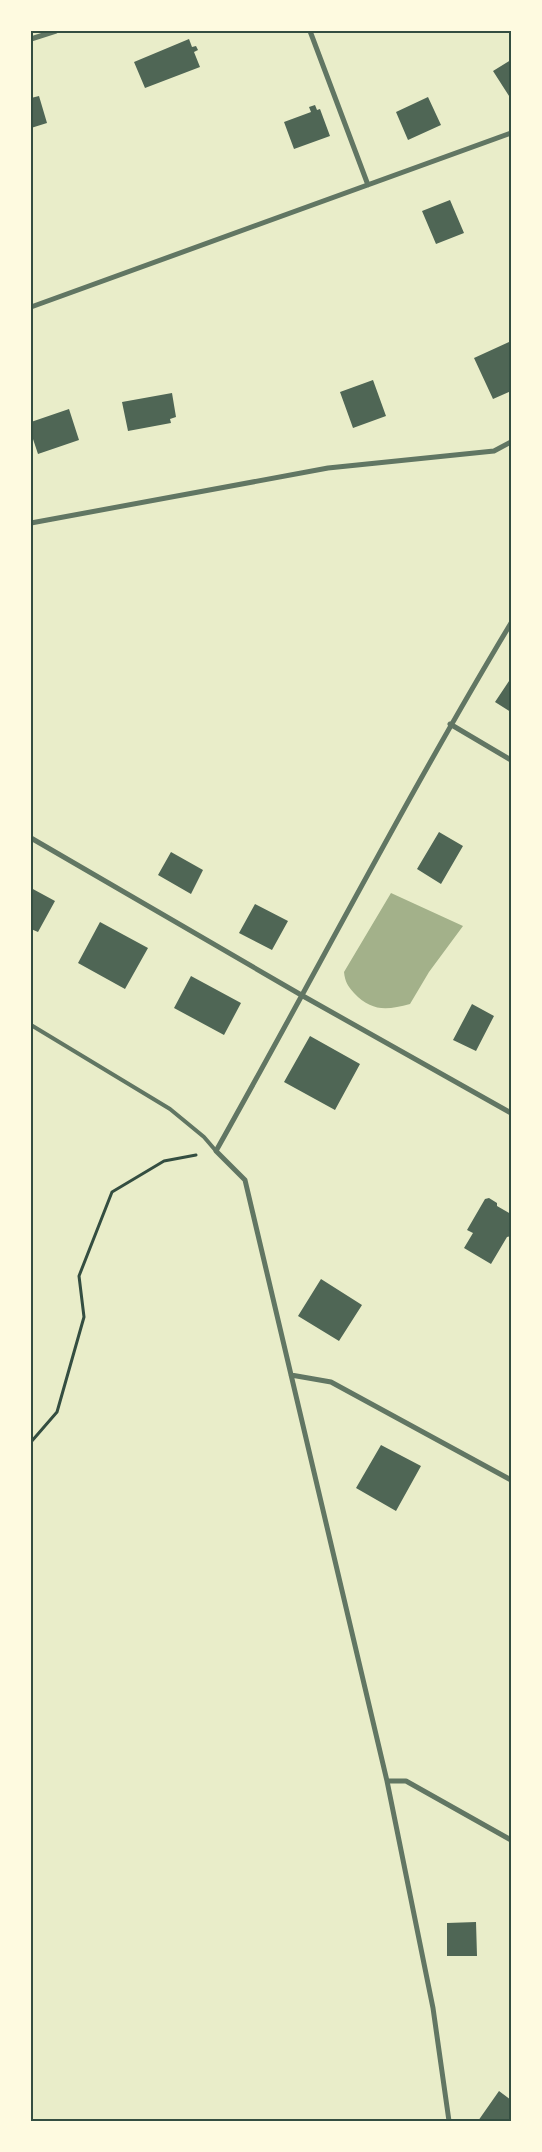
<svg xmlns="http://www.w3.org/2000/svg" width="542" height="2152" font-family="Bitter,serif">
<rect width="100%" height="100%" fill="#e9edc9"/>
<path fill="#a3b18a" d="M391,893L463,926L429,972L410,1004C387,1010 372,1012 354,993C348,986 345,982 344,972Z"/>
<path fill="#4f6655" d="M189,39L192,47L196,46L198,50L194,52L200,67L145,88L134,62Z
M511,60V99L493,71Z
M39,96L47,123L31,128V98Z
M428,97L441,125L408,140L396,112Z
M315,105L317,110L320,109L330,136L294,149L284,122L311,112L309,107Z
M450,200L464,233L436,244L422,211Z
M509,342L511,346V391L493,399L474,358Z
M373,380L386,416L353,428L340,392Z
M172,393L176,417L170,419L171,423L128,431L122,402Z
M69,409L79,440L38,454L31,433V422Z
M511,678V712L495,702Z
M439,832L463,846L441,884L417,869Z
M171,852L203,870L191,894L158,875Z
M31,888L55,901L38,932L31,929Z
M255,904L288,921L272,950L239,933Z
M100,922L148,948L125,989L78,963Z
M191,976L241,1003L224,1035L174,1008Z
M472,1004L494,1016L476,1051L453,1040Z
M310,1036L360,1064L335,1110L284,1082Z
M489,1198L497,1203V1206L511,1214V1236L507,1237L491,1264L464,1248L473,1233L467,1230L485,1199Z
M321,1279L362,1305L339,1341L298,1316Z
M381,1445L421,1466L396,1511L356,1488Z
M476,1922L477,1956H447V1923Z
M499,2091L511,2100V2121H478Z"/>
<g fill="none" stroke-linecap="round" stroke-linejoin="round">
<path stroke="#344e41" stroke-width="3" d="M31,1442L57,1412L84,1317L79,1276L112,1192L164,1161L196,1155"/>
<path stroke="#617663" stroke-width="4" d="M31,1025L170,1109L204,1137L216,1151"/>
<path stroke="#617663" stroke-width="5" d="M310,31L368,185
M31,39L56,31
M31,307L511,133
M31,523L328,468L494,451L511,442
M450,724L511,760
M31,838L303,996L511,1113
M291,1375L331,1382L511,1480
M387,1781H406L511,1840
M449,2121L433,2008L387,1781L245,1180L216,1151C315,975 407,796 511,623"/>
</g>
<rect width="542" height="2152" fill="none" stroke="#fefae0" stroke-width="65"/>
<rect x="32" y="32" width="478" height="2088" fill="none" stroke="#344e41" stroke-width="2"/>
</svg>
